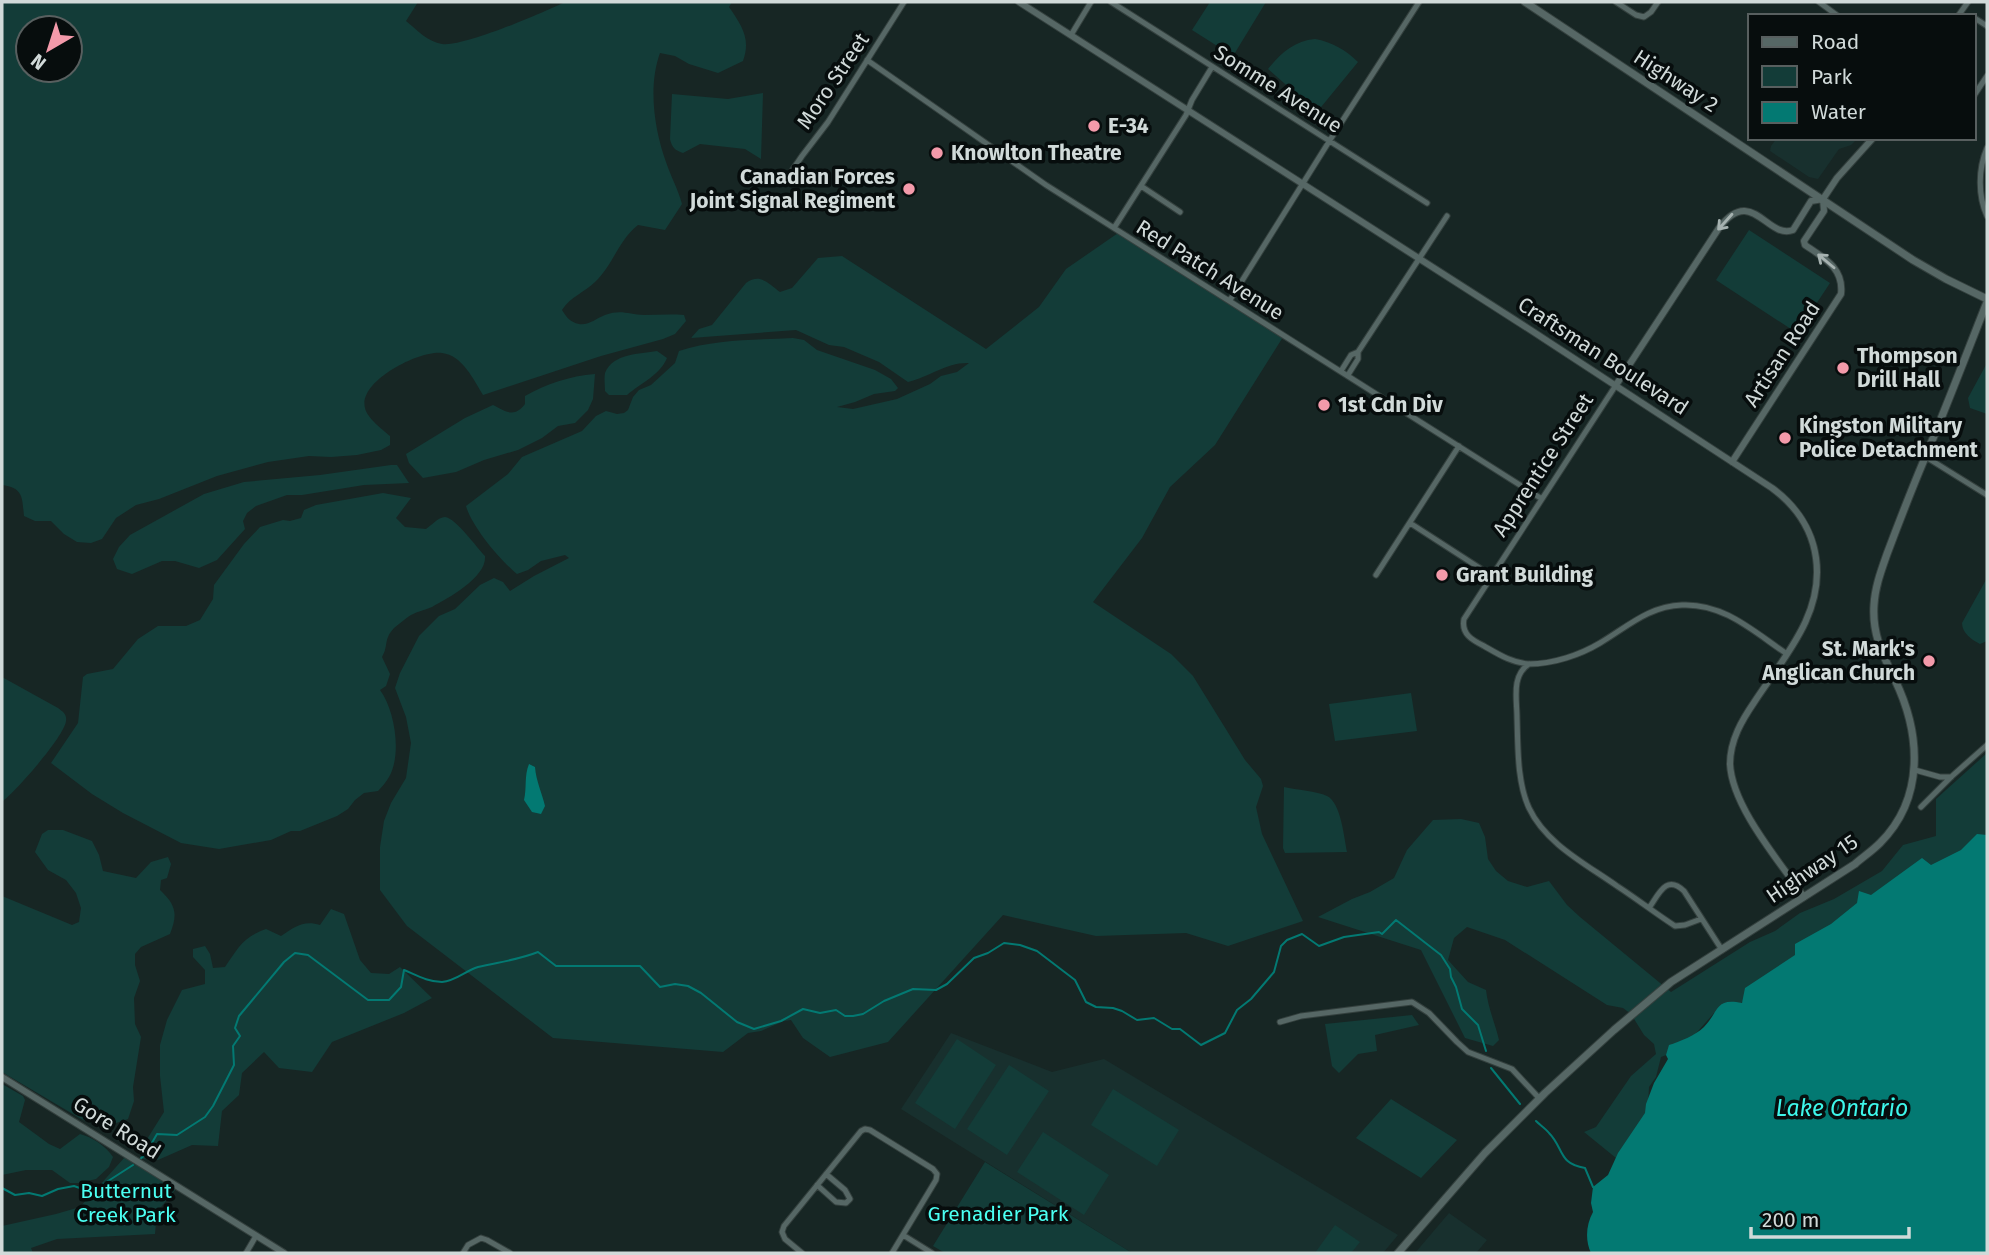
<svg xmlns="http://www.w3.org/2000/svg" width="1989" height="1255" font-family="'Fira Sans',sans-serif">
<rect width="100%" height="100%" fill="#172624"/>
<path fill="#18302e" d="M1777,138H1858L1851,145L1839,149L1818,179L1809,177L1770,151L1771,146Z
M951,1033L1052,1072L1104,1059L1398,1235L1383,1253H1132L901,1109Z
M1449,1213L1487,1240L1476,1253H1415Z"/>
<path fill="#133c38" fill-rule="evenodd" d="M2,2H418L406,21C417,30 428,42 442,44C461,48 545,12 565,2H732L729,7C742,26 751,39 743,61L718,73L689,64L675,56L660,53C648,86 654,129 666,162C671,177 678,189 682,204L665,230L638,225C617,242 614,264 595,282C585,292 570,297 562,310C567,318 570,322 579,324C588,326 597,318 605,315C622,309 629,315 644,315C657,315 670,314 684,315L686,321L675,334L663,339L601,356L483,395C474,380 462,355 442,353C420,350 358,381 365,408C367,418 382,429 390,436V445L381,450L357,455L331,457L309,456L268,462L217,476L159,499L136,505L116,518L102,539L91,543L77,542L64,534L51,521H35L24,516C22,498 24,488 2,485ZM28,28H70V70H28Z
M1210,2H1266L1233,56L1192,30Z
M1315,39C1332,42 1346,50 1358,62L1317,112L1268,69C1281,53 1294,41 1315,39Z
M763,93L761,159L745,149L700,144L683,153C675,150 672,148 670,139L672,94L728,99Z
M1749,230L1830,283L1797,333L1716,280Z
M1121,231L1283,337L1215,445L1170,487L1142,538L1093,602L1171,654L1193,676L1245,760L1261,779L1263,786L1256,807L1262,834L1303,921L1228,946L1186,933L1096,936L1003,915L888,1042L830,1057L803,1038L791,1020L784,1021L761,1031L748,1033L723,1052L553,1038L407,926L380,890V847L384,821L391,803L406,778L411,743L406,717L395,688L400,673L419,636L439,616L455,609L480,585L494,578L503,582L510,591L534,576L569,558L565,555L541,561L528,570L517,574C500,560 472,527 466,506L508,474L522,457L582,431L596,416L606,411L617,414L624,413L628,410L633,397L639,390L651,385L675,363L679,351C715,339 756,340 793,338L804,340L817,350L875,370L891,379L898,388L895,391L874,394L855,402L837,407L853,409L897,399L930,384L941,376L957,372L969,363C947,362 929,377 908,382L879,362L844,347L829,345L796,330L691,338L699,329L712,325L746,283C760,273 768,283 780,292L792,288L818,258L842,256L986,349L1039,307L1066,269Z
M657,351L667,358C660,375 641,383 627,395H609L605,391C605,386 604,378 605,373C613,353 640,354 657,351Z
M1987,363V414L1970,408L1968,398Z
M595,374L593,399L588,410L575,423L558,426L542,438L518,450L484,460L456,472L423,478L409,463L406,454L465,418L493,405C507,412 514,418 525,404V396C546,384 570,376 595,374Z
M391,465H397L409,483L364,485L302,495H287L256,506L247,513L243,521L245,529L217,560L199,568L175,561H162L132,574L117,569L113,559L119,547L130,535L204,494L244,482L320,475Z
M383,493L411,498L396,518L405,527L426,529C431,526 438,517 445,517C456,518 477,548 485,556C487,577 449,598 432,607C425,610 418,611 411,615C406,618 399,624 394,628C383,640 389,645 382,657L390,674L386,686L380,690C395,710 402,755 389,777C386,782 382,787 378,791L364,793L355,800L348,809L337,816L300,831H291L271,840L219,849L181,843L123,813L92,794L51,763L78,723L83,677L87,674L113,669L138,639L158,626H186L200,620L213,599L214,585L244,544L260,527L283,520L290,521L301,518L304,510L316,505Z
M1987,578V641L1980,644C1972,640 1962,633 1962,623Z
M2,677L58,708C63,712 67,714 66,721C64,737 16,791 2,802Z
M1411,693L1417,731L1335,741L1329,704Z
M1987,753V844L1756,989L1737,1007L1714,1013L1691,1039L1672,1053L1661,1057L1656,1077L1649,1087L1648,1105L1642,1131L1616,1158L1584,1132L1596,1127L1631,1076L1656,1054L1654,1044L1644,1035L1631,1014L1623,1008L1607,1005L1505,940L1467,927L1454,938L1448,960L1468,982L1486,990C1488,1008 1495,1023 1499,1040L1493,1046L1465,1038L1421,950L1318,917L1352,899L1370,892L1394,878L1407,850L1433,820L1461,819L1479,823L1485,837L1488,859L1496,871L1508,881L1527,887L1549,881L1567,905L1580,917L1671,992L1750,942L1775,931L1800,913L1834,899L1882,871L1903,845L1936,836V799Z
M1284,787C1296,790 1317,791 1327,796C1341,803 1344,837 1347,852L1285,853L1283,848Z
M48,830H63L92,841L99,855L103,871L136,878L151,862L168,857L171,864L167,878L161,880L160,890C176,905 178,914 170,934L141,947L135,954V965L140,981L134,998L135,1024L141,1037L133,1087L134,1101L128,1119L104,1127L83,1120L2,1072V896L72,925L79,922L81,908L76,893L66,880L48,870L35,852L42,834Z
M331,909L344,914L360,960L371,973L389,974L400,967L432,998L404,1013L332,1042L312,1072L279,1068L264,1052L242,1073L239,1095L222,1111L218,1146L192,1145L158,1160L140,1159L144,1144L164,1112L160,1076V1045L167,1020L182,990L205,984V970L193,957V949L205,946L210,954L213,968L225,967C238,948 243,937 266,929L281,936C295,927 303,920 320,925Z
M1412,1015L1419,1025L1375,1035L1377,1051L1358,1054L1339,1073L1332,1066L1325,1024Z
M957,1039L996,1065L955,1129L915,1103Z
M1009,1065L1049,1091L1007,1155L967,1129Z
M2,1084L23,1096L25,1100L19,1122L49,1144L60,1149L80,1134C92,1137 106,1146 113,1157L109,1167L96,1179L79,1183H70L52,1170H26L2,1175Z
M1113,1089L1179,1130L1157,1166L1091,1125Z
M1391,1099L1457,1140L1421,1178L1356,1138Z
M1043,1132L1109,1175L1084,1215L1017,1172Z
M125,1157L176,1189L157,1212L155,1234L57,1239L31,1248L33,1253H2V1226L56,1214L80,1207Z
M985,1162L1132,1253H945L933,1246Z
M1335,1225L1360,1242L1351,1253H1315Z"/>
<path fill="#037972" d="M529,764L535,767C536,781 542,793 545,806L541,814L532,812L524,800C527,788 524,776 529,764Z
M1977,834L1987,835V1253H1591C1585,1240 1586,1225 1593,1212L1591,1203L1593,1187L1608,1175L1618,1153L1645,1113L1646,1104L1654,1083L1668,1059L1666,1055L1669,1045C1679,1042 1696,1035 1704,1027C1720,1010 1715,998 1742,1003L1745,988L1795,955V944L1831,924L1857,903L1859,891L1871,895L1922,858L1931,865L1961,850Z"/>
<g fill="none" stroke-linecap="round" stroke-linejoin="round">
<path stroke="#037972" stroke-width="2" d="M1491,1068L1520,1104
M1536,1121C1540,1125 1545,1128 1549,1133C1564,1148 1558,1164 1585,1168L1593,1187
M140,1159L145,1155L157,1134L177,1135L205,1117L213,1106L234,1065L233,1046L240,1036L235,1028L239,1016L284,962L295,953L308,955L368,1000H389L401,987L404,970C416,975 428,982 442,982C456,981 465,971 478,967C499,962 518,960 538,952L556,966H640L660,987L675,984L688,986L701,993L737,1022L754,1029L781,1021L803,1009L820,1013L836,1010L845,1016H853L863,1014L884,1001L913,989L936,990L947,984L974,958L988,953L1004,943L1020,945L1037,951L1075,980L1086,1002L1096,1007L1113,1008L1122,1011L1137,1020L1154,1018L1172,1029H1180L1201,1045L1225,1033L1237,1010L1251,999L1274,972L1281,946L1287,940L1302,934L1319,946L1344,937L1379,932L1382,934L1396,920L1441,955L1450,969L1451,977L1456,987L1462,1009L1478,1025L1486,1051
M2,1188L15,1195L29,1193L42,1196L58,1189L74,1186L91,1192L133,1165"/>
<g stroke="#34403e" stroke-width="7">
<path id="minor" d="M1111,2L1427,203
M1616,2L1636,15L1644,17L1651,12L1658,2
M1819,2L1838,16
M1958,16L1968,2
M1973,17L1987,26
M1071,35L1091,2
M867,60L1046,185L1542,499
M1973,97L1987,76
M1987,148C1978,169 1978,196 1987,216
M787,178L802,156L828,122L904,2
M1141,186L1180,212
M1114,228L1186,115L1192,100L1212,67
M1230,300L1330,140L1419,2
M1341,371L1351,355L1358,352L1447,216
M1348,375L1358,359V352
M1616,385L1464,619C1461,634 1472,640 1484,646C1498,654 1512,663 1529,664C1553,664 1580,655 1600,643C1627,627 1649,606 1682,605C1724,603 1754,632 1787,654
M1926,457L1987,495
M1410,523L1492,576
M1376,575L1459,446
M1529,664C1511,676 1517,699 1517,718C1518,747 1517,782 1529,808C1546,844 1586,864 1617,886C1637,899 1655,913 1675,926L1685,925L1701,919
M1915,770L1940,777H1951
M1921,807L1951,777L1987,745
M1649,908C1659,894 1666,874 1684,891L1722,950
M1280,1022L1301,1016L1412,1002L1429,1013L1457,1042L1468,1052L1512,1069L1539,1098
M817,1185L836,1202L846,1203L850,1199L845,1190L826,1174
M903,1235L932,1253
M246,1253L256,1236
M463,1253L468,1245L481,1238L487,1240L510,1253
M802,1253L785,1239L782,1232L784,1226L861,1131L865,1129L870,1130L933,1169L937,1174L936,1180L892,1253"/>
</g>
<g stroke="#34403e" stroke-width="8">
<path id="tertiary" d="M1019,2L1529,329L1772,488C1795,505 1812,529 1816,558C1824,614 1784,657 1755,701C1742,720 1730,740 1730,764C1732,807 1780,862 1804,897
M1823,199L1837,178L1873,138
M1616,385L1719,228C1752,184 1767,240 1793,230L1811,201L1823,199
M1732,462L1841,294C1844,268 1824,258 1805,245L1804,241L1824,211L1823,199
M2,1077L284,1253"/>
</g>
<g stroke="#34403e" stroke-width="9">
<path id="secondary" d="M1525,2L1913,260L1946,279L1987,299
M1398,1253L1485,1153L1545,1093L1614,1030L1671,982L1855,864C1863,857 1872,851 1880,843C1925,798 1921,734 1895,680C1883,655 1872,635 1874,605C1875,587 1881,571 1887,554C1899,522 1911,491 1924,460C1946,408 1966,355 1987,302"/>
</g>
<use href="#minor" stroke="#566765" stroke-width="5"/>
<use href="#tertiary" stroke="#566765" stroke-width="6"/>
<use href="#secondary" stroke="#566765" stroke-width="7"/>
</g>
<defs><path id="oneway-shaft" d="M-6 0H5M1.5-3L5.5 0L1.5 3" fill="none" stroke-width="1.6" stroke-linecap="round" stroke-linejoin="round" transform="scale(1.75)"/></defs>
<g stroke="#a6b2b0">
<use href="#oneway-shaft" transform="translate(1725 222) rotate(132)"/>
<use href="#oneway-shaft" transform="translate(1826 261) rotate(-140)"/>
</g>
<g fill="#f39aaa" stroke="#070d0d" stroke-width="2.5">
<circle cx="1094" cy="126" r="7"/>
<circle cx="937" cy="153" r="7"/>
<circle cx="909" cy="189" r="7"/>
<circle cx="1843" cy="368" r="7"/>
<circle cx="1324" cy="405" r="7"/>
<circle cx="1785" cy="438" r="7"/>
<circle cx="1442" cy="575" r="7"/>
<circle cx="1929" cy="661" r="7"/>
</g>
<g text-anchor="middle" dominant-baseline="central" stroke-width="7" stroke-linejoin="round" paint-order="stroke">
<g font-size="21" fill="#d1dad9" stroke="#070d0d">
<text transform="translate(833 81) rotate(-56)">Moro Street</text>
<text transform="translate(1676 81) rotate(33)">Highway 2</text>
<text transform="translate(1278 89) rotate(32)">Somme Avenue</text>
<text transform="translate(1210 270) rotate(32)">Red Patch Avenue</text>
<text transform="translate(1782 354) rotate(-57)">Artisan Road</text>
<text transform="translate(1603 356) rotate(33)">Craftsman Boulevard</text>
<text transform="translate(1543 465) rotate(-57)">Apprentice Street</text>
<text transform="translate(1812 869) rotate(-34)">Highway 15</text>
<text transform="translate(117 1128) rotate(32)">Gore Road</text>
</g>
<g font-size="21" font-weight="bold" fill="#d1dad9" stroke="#070d0d" text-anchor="start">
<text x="1108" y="126">E-34</text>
<text x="951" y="153">Knowlton Theatre</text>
<text x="895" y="177" text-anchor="end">Canadian Forces<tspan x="895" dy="24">Joint Signal Regiment</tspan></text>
<text x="1857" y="356">Thompson<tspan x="1857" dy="24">Drill Hall</tspan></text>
<text x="1338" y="405">1st Cdn Div</text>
<text x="1799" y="426">Kingston Military<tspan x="1799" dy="24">Police Detachment</tspan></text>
<text x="1456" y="575">Grant Building</text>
<text x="1915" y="649" text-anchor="end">St. Mark's<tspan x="1915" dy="24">Anglican Church</tspan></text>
</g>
<g font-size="21" fill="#4bfff2" stroke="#070d0d">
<text x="126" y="1191">Butternut<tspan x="126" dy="24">Creek Park</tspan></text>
<text x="998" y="1214">Grenadier Park</text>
</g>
<g font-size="23" font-style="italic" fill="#3ef6ea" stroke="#070d0d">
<text x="1842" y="1108">Lake Ontario</text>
</g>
</g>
<rect width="1989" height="1255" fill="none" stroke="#d1dad9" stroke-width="7"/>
<rect x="1748" y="14" width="228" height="126" fill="#070d0d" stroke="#585f5f" stroke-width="2"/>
<rect x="1762" y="37" width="35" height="10" fill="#566765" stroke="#585f5f" stroke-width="2"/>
<text x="1811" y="49" font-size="21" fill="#d1dad9">Road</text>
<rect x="1762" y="66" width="35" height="21" fill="#133c38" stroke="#585f5f" stroke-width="2"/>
<text x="1811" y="84" font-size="21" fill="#d1dad9">Park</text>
<rect x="1762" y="102" width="35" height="21" fill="#037972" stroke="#585f5f" stroke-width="2"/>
<text x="1811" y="119" font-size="21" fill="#d1dad9">Water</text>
<g transform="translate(49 49) rotate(219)"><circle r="33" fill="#070d0d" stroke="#585f5f" stroke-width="2"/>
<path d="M0-5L12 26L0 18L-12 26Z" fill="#f39aaa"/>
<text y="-10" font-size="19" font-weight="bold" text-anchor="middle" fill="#d1dad9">N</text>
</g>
<path d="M1751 1227v10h158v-10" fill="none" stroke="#d1dad9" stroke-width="3.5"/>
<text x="1762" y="1227" font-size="21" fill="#d1dad9" stroke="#070d0d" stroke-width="5" paint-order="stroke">200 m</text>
</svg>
